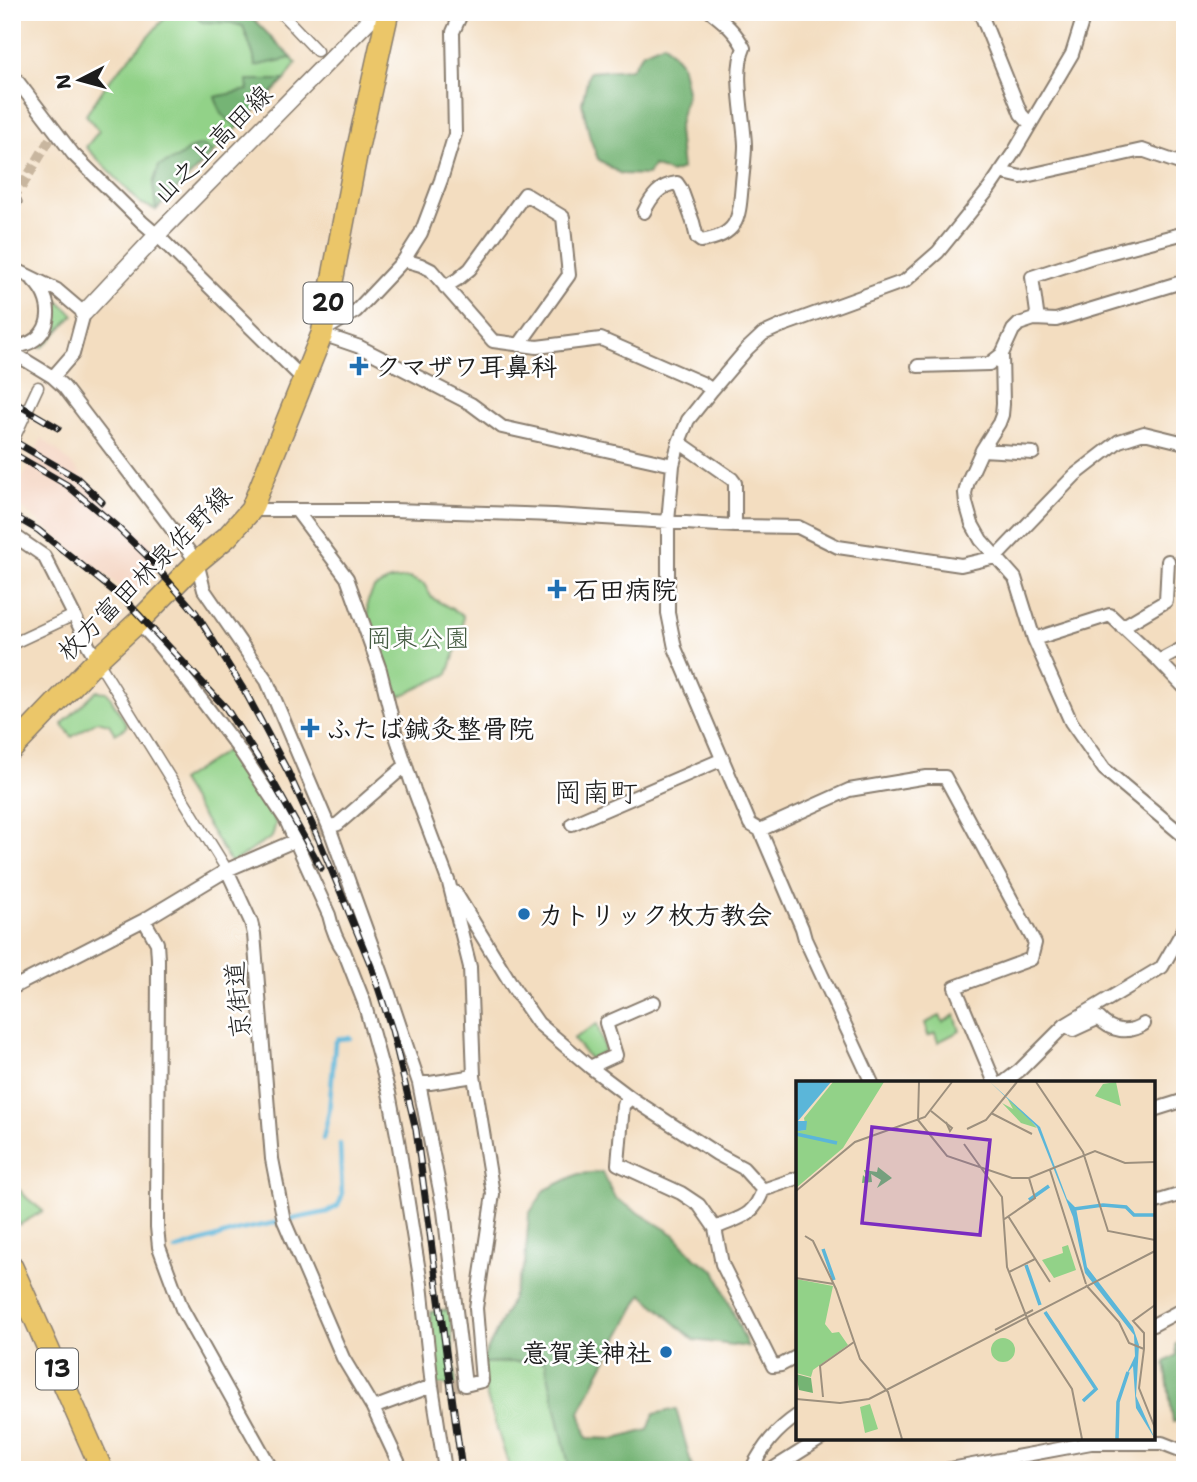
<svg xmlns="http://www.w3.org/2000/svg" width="1197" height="1482" font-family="'Shantell Sans','Klee One',sans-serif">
<rect width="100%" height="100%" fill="#fff"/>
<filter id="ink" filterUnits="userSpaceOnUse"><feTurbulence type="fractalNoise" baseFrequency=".0143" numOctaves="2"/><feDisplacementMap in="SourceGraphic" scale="14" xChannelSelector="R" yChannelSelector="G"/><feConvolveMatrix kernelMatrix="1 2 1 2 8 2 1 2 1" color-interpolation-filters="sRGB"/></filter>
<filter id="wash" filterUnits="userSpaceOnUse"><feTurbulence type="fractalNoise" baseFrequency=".00686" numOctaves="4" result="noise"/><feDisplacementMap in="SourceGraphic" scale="28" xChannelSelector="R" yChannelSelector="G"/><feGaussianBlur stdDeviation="1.57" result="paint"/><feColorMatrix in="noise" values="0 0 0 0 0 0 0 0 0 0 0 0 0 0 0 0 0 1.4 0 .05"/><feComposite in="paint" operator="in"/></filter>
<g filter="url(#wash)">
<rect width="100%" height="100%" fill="#f3ddc0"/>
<path fill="#f4d3c0" d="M42,438L60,453L167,560L133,597L12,500Z"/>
<path fill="#92d288" stroke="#577752" stroke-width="2" d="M170,12H246L296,63L285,80L156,210L140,203L86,147L99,131L86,115L108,82Z
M51,294L74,315L43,347H41L40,345C57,323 54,320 51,294Z
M409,578L424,584L432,598L463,615L462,632L448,674L399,697L368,615L367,603L374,588L390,580Z
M96,691L107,692L127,725L124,729L115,734L109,724L97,721L72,737L62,724Z
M229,749L276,823L272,837L231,863L180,781Z
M955,1015L960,1031L938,1042L935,1033L928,1036L925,1023L940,1016L943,1022Z
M597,1024L605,1051L590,1059L573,1039Z
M12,1182L27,1198L43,1211L19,1225L12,1213Z
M450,1310L456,1385L437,1386L430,1312Z
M545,1361L570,1470H510L482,1381L481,1363Z"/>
<path fill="#75b474" stroke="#486848" stroke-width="2" d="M199,12H246L292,58L255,66L254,57L243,26L231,23L202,22L198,19Z
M664,43L681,63L687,91L678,130L682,169L671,173L653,166L648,175L621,174L598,159L590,138L582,103L589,72L631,69L643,52Z
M247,80H285L238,127L221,114L215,97L248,90Z
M202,145L214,152L156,210L153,184L159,166L178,158L191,148Z
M602,1172L615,1198L675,1235L695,1258L715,1270L748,1347L694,1340L642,1294L600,1371L580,1412L587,1438L615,1439L648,1430L654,1414L676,1409L693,1470H570L545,1361L481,1363L510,1303L525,1263L529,1214L545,1190L578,1174Z
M1185,1341V1420L1173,1422L1165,1362L1177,1355L1176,1344Z"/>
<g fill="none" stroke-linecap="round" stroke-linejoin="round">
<path stroke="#5bb6d9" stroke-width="4.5" d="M323,1139L329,1112L335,1043L338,1039L350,1038
M175,1250L240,1230L327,1212L338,1206L342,1196L340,1144"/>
</g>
</g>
<g filter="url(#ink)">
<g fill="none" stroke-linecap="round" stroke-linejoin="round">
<path stroke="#c8b69f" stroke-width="10" stroke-dasharray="10 5" stroke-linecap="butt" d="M12,198L22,186L50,139"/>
<path stroke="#c8b69f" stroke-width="12" stroke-dasharray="12 6" stroke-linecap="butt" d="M294,841L329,827
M432,1386L465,1385"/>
<g stroke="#887c6e" stroke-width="13">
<path id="pedestrian" d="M280,12L317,51
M12,196L16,202L12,209
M12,443L38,387
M12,644L74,615
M97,660L227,870"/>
</g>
<g stroke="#887c6e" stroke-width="16">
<path id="minor" d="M980,12L1021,114L1030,124
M12,74L73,154L142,222L157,235L303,379
M1000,172L1021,177L1142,150L1185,165
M644,212C651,197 660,185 677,183L681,189L693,222L697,238L701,241C740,235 739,217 742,183C743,170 745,157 745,145C744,117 733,72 744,48C736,32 725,23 711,12
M404,260L421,265L431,270L493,341L537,347L601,339L702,383L712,390
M12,268L57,290L84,313L73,354L53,377
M1185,281L1056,320L1034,319L1019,324L1013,330L1002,354L1003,404L1002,415L999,423L982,450L968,481L965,493L966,503L972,524L981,540L1015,578L1034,639L1071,722L1104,769L1185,837
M445,287L458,279L470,269L525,194L563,217L569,275L519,345
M1034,319L1037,313L1032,277L1093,257L1185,233
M323,331L356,311L404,260L421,233L441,180L455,134L453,32L462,12
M322,334L360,347L471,404L502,427L673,465
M12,347C51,345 59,305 33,280
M12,352L53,377L64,387L197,562L204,590L267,681L329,827L385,982L419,1083L444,1211L465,1385L482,1381L476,1308L493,1194L474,1076L470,967L449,883L414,790L397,739L380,670L347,578L296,510
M918,366L989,364L1002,354
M679,442L732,479L735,483V526
M982,450L1033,453
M251,510H393L554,515L735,526L798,527L838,547L961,565L996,557L1075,475L1119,441L1144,433L1185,443
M12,534L44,556L74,615L88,645L97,660
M138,622L152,637L182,674L241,752L286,820L329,915C332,928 336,940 344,951L364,1002L389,1093L398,1140L421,1284L432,1386L445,1470
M1122,627L1166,601L1168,561
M1034,639L1110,615L1159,661L1185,688
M1159,661L1185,647
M572,824L723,759
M329,827L338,824L406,765
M760,830L849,790L927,777H945L1035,943L1031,959L955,987L995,1083
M227,870L251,922L254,934L272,1159L284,1221L343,1358L373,1408L402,1470
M455,892L515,990L538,1023L590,1067L631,1098L717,1154L743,1168L763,1190
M144,920L157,943L158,959L157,1227L159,1247L182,1309L272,1470
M12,988L144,920L227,870L294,841
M1065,1025L1073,1030L1099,1018C1111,1032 1129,1034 1144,1024
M590,1067L616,1055L606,1023L654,1002
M419,1083H430L474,1076
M872,1083L805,939L802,928L760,830L750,824L675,648L668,613V522L673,465L679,442L688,420L712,390L747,349L763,334L781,326L905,281L938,252L989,189L1014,152L1072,54L1085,12
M1003,1083L1020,1070L1065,1025L1162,967L1185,927
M631,1098L623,1105L618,1164L681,1193L699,1205L715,1228L722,1264L773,1366L781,1365L798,1356
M1153,1110L1185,1100
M763,1190L798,1178
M1153,1203L1185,1193
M715,1228C740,1217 753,1218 763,1190
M1153,1325L1185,1308
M373,1408L432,1386
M751,1470C764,1445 775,1431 798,1415
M771,1470L822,1438
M945,1470L1091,1443H1162L1185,1452"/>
</g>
<g stroke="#887c6e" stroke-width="19">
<path id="tertiary" d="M84,313L157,235L377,12"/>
</g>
<g stroke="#887c6e" stroke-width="24">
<path id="primary" d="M12,749L97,660L138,622L197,562L227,537L251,510L322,334L356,156L388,12
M12,1267L102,1470"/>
</g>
<use href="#pedestrian" stroke="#fff" stroke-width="10"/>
<use href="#minor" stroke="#fff" stroke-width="12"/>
<use href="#tertiary" stroke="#fff" stroke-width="16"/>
<use href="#primary" stroke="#ebc669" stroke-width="21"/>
<g stroke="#1c1c1c" stroke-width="7">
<path id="rail" d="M12,401L58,428
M12,440L77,478L102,502
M12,453L67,485L116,526L146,555L196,613L247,695L288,772L317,835L371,966L392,1030L416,1130L462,1470
M12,515L38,530L126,601L226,708L271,778L321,868"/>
</g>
<use href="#rail" stroke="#fff" stroke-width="4.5" stroke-dasharray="13" stroke-linecap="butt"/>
</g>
</g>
<g fill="#1f6fb2" stroke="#fff" stroke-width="2.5">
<path d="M355.5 355.5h7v7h7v7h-7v7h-7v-7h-7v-7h7z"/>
<path d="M553.5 578.5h7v7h7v7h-7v7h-7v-7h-7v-7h7z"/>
<path d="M306.5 717.5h7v7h7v7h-7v7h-7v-7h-7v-7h7z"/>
<circle cx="524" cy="914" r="7"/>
<circle cx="666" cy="1352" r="7"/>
</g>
<g text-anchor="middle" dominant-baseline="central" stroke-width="5" stroke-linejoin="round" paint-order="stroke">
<g fill="#fff" stroke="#606060" stroke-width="2">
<rect x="303.5" y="282.5" width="49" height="41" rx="5"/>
<rect x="36" y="1348.5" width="42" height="41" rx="5"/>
</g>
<g font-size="24" font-weight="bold" fill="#1c1c1c">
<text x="328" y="303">20</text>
<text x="57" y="1369">13</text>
</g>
<g font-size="26" fill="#1c1c1c" stroke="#fff">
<text transform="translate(212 144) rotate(-45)">山之上高田線</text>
<text transform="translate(144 573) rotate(-45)">枚方富田林泉佐野線</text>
<text transform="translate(237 1000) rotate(-95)">京街道</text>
</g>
<g font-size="26" font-weight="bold" fill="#1c1c1c" stroke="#fff" text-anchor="start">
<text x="375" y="366">クマザワ耳鼻科</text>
<text x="573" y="589">石田病院</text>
<text x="326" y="728">ふたば鍼灸整骨院</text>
<text x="538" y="914">カトリック枚方教会</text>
<text x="652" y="1352" text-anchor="end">意賀美神社</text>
</g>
<g font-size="26" fill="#455c42" stroke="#fff">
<text x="418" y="637">岡東公園</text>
</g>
<g font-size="28" fill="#1c1c1c" stroke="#fff">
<text x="596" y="792">岡南町</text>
</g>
</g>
<g transform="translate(796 1081)">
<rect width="359" height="359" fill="#f3ddc0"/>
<path d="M37,1H88L47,67L0,107V50L10,49L8,37ZM320,1L325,25L299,15L307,3ZM211,17L228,32L241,47L225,42L206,22L217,28ZM272,164L280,189L258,197L246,179L267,172L266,166ZM0,198L37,205L29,243L36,252L43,251L52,264L17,289L15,296L0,292ZM195 269a12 12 0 1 1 24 0a12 12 0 1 1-24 0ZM74,323L82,348L69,352L64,326Z" fill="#92d288"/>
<path d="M82,86L96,97L81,107L85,99L75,93L76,101L66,102L67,94L71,98L68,89L81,91ZM0,293L15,297L17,312L3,309Z" fill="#75b474"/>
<path d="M0,1H35L2,40H11L10,49L3,50H0ZM194,1L244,46L271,118L280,127L291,186L337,246L343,264L340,315L359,358L340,327L337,285L330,294L339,275L338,254L289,192L277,136L241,46Z" fill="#5bb6d9"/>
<path fill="none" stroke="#5bb6d9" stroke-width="3.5" d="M0,53L41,62M233,119L253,105M278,128L307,124L330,126L338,134H359M27,168L38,199M230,184L244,224M249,231L300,308L287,320M321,358L322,321L332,291"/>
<path fill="none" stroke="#9d907e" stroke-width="2" d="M240,1L287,71L312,150L359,159M135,30L156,47L154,50L150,41M195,32L236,53M122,39L123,1M122,39L151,75L216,97H233L299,70L329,82L359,81M171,48L190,39L221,1M168,63L206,116L211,186L233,242L276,308L286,358M254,89L290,203M0,110L59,61L129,36L156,1M212,135L254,201M207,139L239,117L233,97M9,155L17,160L40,208L64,278L92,311L106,358M213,191L239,178M0,197L38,203M290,204L323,241L333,262L348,268L343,307L359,347M199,249L237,229M348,268V252L337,240L359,224M27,316L24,285L58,261M0,318L44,322L73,318L359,170"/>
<path fill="#7b2cbf" fill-opacity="0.15" stroke="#7b2cbf" stroke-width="3.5" d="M76,46L194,59L184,154L66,142Z"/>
<rect width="359" height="359" fill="none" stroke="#1c1c1c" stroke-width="3.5"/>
</g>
<rect width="1197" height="1482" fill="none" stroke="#fff" stroke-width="42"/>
<g transform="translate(80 80) rotate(264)" stroke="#ffffff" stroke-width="5" paint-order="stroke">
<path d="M0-5L12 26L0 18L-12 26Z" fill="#1c1c1c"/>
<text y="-10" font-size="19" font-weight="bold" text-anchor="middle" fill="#1c1c1c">N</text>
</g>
</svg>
